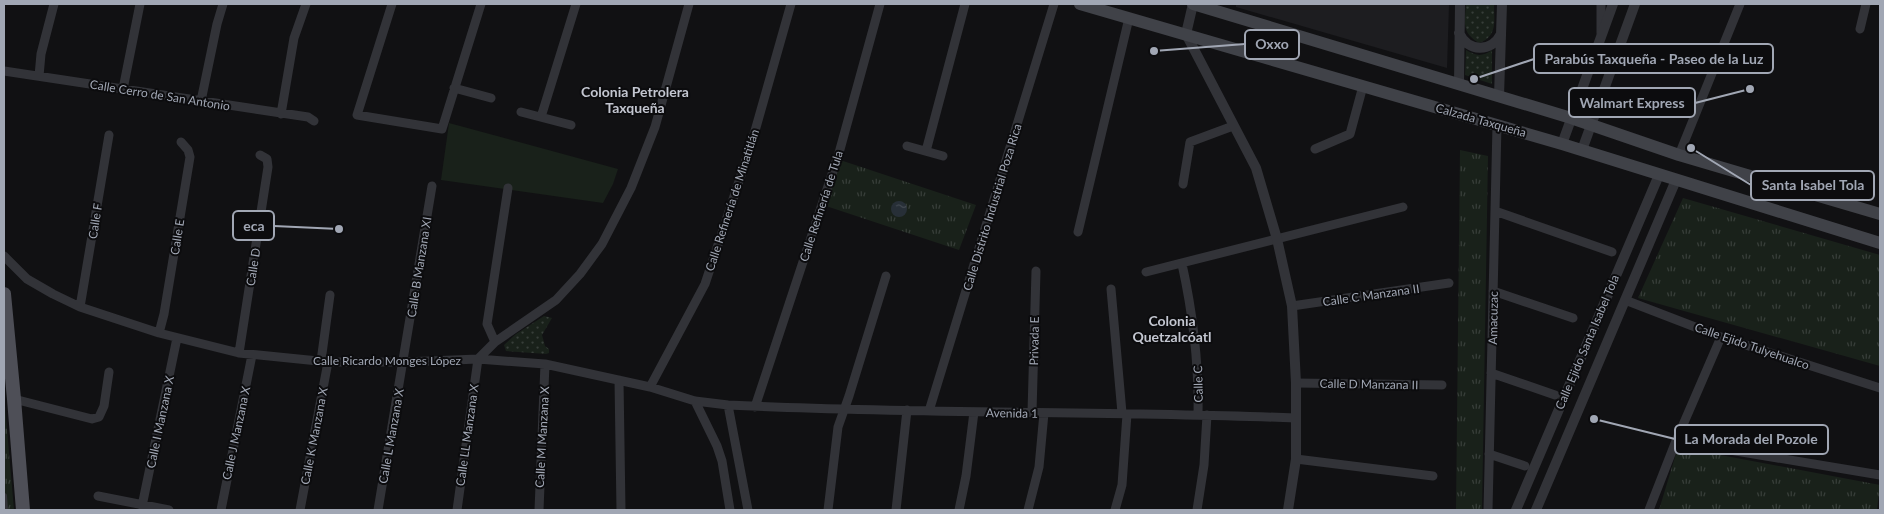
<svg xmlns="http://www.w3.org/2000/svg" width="1884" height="514" font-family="Lato,sans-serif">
<defs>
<pattern id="grass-dots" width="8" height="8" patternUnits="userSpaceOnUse" patternTransform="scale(1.25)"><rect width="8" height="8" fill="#19211a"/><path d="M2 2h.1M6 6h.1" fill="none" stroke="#373e39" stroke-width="1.8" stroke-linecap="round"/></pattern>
<pattern id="park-tufts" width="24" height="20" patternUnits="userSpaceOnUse" patternTransform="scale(1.25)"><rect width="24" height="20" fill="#19211a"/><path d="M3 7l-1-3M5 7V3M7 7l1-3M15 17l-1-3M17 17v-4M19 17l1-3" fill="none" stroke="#373e39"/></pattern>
<pattern id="water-ripples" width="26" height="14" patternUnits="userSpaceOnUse" patternTransform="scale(1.25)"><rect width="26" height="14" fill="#272f37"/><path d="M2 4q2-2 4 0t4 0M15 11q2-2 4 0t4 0" fill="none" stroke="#434a52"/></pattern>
</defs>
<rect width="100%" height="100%" fill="#111113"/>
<path fill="#1d1d20" d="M1236,4H1449L1447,68L1236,7Z"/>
<path fill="url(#grass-dots)" d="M1466,4H1494C1494,21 1498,36 1479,43C1461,32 1465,23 1466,4Z
M1466,50C1476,56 1482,57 1492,50V84L1465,75Z
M544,316L552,318L542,335L545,346L549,349V353L546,354L506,351L504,345L516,334Z"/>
<path fill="url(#park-tufts)" d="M1460,150L1488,156L1482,510H1456Z
M840,160L976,205L959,250L823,205Z
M1683,198L1880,255V366L1638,298Z
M4,395L14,510H4Z
M1678,447L1880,485L1877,510H1659Z"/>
<path fill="#19211a" d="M449,123L618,169L613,184L603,203L441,180Z"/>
<path fill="url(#water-ripples)" d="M891 209a8 8 0 1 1 16 0a8 8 0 1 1-16 0Z"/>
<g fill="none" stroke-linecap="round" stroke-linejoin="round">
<path stroke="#323338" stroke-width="6" d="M4,496L5,510"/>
<path stroke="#323338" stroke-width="9" d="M392,4L357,115L442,129L481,4
M1860,29L1866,4
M1601,33V4
M4,71L308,117L314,121
M39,76L41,54L54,4
M454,88L491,98
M123,89L140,4
M201,101L217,24L223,4
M521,112L571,125
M281,114L294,38L306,4
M541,117L576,4
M907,146L943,156
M1315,149L1350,134L1363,86
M926,151L965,4
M1679,155L1740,4
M1183,184L1190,142L1233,126
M1495,211L1612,252
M1078,232L1129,18
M4,256L27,279L53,294L80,307L159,333L239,353L328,362H404L478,359L545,364L650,387L695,401L728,405C917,414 1107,411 1296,418
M1182,264C1193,314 1199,363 1198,415
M1146,272L1403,207
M1111,289L1122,413
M1493,291L1573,318
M1625,300L1721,337L1880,388
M1292,306L1449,283
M80,307L109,135
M159,333L164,314L190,157L188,150L181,142
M495,342L487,324L508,188
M239,353L268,167L267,159L260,155
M321,361L330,295
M1491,373L1555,395
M619,380L621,510
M1296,383L1442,385
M650,387L705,284L751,145L791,4
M14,399L92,419L99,417L104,406L109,372
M695,401L717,446L722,461L730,510
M728,405L748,510
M755,407L839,153L880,4
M929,411L1054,4
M1032,412L1036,271
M1676,441L1880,475
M1489,454L1525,466
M1296,459L1433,476
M98,496L169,510
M142,506L177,338
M221,510L252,355
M300,510L328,362
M378,510L432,186
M457,510L478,359L495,342L556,300L580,274L602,244L631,188L655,127L689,4
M539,510L545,364
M828,510L838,427L849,396L886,276
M896,510L907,410
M959,510L966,476L974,412
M1028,510L1039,467L1044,413
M1115,510L1122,485L1127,414
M1197,510L1204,465L1207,415
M1488,510L1497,125
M1649,510L1676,441L1721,337"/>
<path stroke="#323338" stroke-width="10" d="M1193,4L1186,34L1256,168L1277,239L1292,306L1296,383V459L1288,510
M1459,33C1468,52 1491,53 1501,34
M1594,53L1614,61
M1459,84L1460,4
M1499,96L1502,4
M1562,144L1613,4
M1582,150L1635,4
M1516,510L1659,175
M1536,510L1676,180"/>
<path stroke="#404248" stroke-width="12" d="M1080,4L1562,144L1880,243
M1193,4L1571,118L1679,155L1880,214"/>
<path stroke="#4e4f57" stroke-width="14" d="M4,294L14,399L23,510"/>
</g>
<g text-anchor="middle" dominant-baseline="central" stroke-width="4" stroke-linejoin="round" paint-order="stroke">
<g font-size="12" fill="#a1a7b4" stroke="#0c0c0e">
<text transform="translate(160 95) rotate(9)">Calle Cerro de San Antonio</text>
<text transform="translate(1481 120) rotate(16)">Calzada Taxqueña</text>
<text transform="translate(732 200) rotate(-72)">Calle Refinería de Minatitlán</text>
<text transform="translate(821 206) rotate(-72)">Calle Refinería de Tula</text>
<text transform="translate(992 207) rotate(-73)">Calle Distrito Industrial Poza Rica</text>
<text transform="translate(95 221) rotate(-81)">Calle F</text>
<text transform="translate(177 237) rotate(-81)">Calle E</text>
<text transform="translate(253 267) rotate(-81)">Calle D</text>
<text transform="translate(419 267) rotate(-81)">Calle B Manzana XI</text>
<text transform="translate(1371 295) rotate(-8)">Calle C Manzana II</text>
<text transform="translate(1493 318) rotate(-89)">Amacuzac</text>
<text transform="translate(1034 341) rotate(-89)">Privada E</text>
<text transform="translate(1587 342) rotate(-67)">Calle Ejido Santa Isabel Tola</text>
<text transform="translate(1752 346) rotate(19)">Calle Ejido Tulyehualco</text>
<text x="387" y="360">Calle Ricardo Monges López</text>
<text transform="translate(1198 384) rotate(-91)">Calle C</text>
<text transform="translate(1369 384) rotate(1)">Calle D Manzana II</text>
<text transform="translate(1012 413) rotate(1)">Avenida 1</text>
<text transform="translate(160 422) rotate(-78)">Calle I Manzana X</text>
<text transform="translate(236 433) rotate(-78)">Calle J Manzana X</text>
<text transform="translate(467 435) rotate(-82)">Calle LL Manzana X</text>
<text transform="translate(314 436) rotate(-79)">Calle K Manzana X</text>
<text transform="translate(391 436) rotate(-80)">Calle L Manzana X</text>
<text transform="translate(542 437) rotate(-87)">Calle M Manzana X</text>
</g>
<g font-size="14" font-weight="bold" fill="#c3c6d0" stroke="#0c0c0e">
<text x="635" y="91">Colonia Petrolera<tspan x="635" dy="16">Taxqueña</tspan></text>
<text x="1172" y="320">Colonia<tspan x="1172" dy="16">Quetzalcóatl</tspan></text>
</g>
</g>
<path fill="none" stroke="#a1a7b4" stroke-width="2" d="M1154 51L1245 44M1474 79L1534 59M1750 89L1695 103M1691 148L1751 185M339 229L274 226M1594 419L1675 439"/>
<g fill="#a1a7b4" stroke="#0c0c0e" stroke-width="2">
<circle cx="1154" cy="51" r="5"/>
<circle cx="1474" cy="79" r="5"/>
<circle cx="1750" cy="89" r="5"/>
<circle cx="1691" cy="148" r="5"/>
<circle cx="339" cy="229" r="5"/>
<circle cx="1594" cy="419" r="5"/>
</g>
<g fill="#0c0c0e" stroke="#a1a7b4" stroke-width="2">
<rect x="1245" y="30" width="54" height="29" rx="5"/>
<rect x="1534" y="44" width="239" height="29" rx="5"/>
<rect x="1569" y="88" width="126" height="29" rx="5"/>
<rect x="1751" y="171" width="123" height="29" rx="5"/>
<rect x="233" y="211" width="41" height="29" rx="5"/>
<rect x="1675" y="425" width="153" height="29" rx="5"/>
</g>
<g font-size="14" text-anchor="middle" font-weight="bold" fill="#a1a7b4">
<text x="1272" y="49">Oxxo</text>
<text x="1654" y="64">Parabús Taxqueña - Paseo de la Luz</text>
<text x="1632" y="108">Walmart Express</text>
<text x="1813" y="190">Santa Isabel Tola</text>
<text x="254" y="231">eca</text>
<text x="1751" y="444">La Morada del Pozole</text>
</g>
<rect width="1884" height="514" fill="none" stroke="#a1a7b4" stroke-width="10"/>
</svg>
